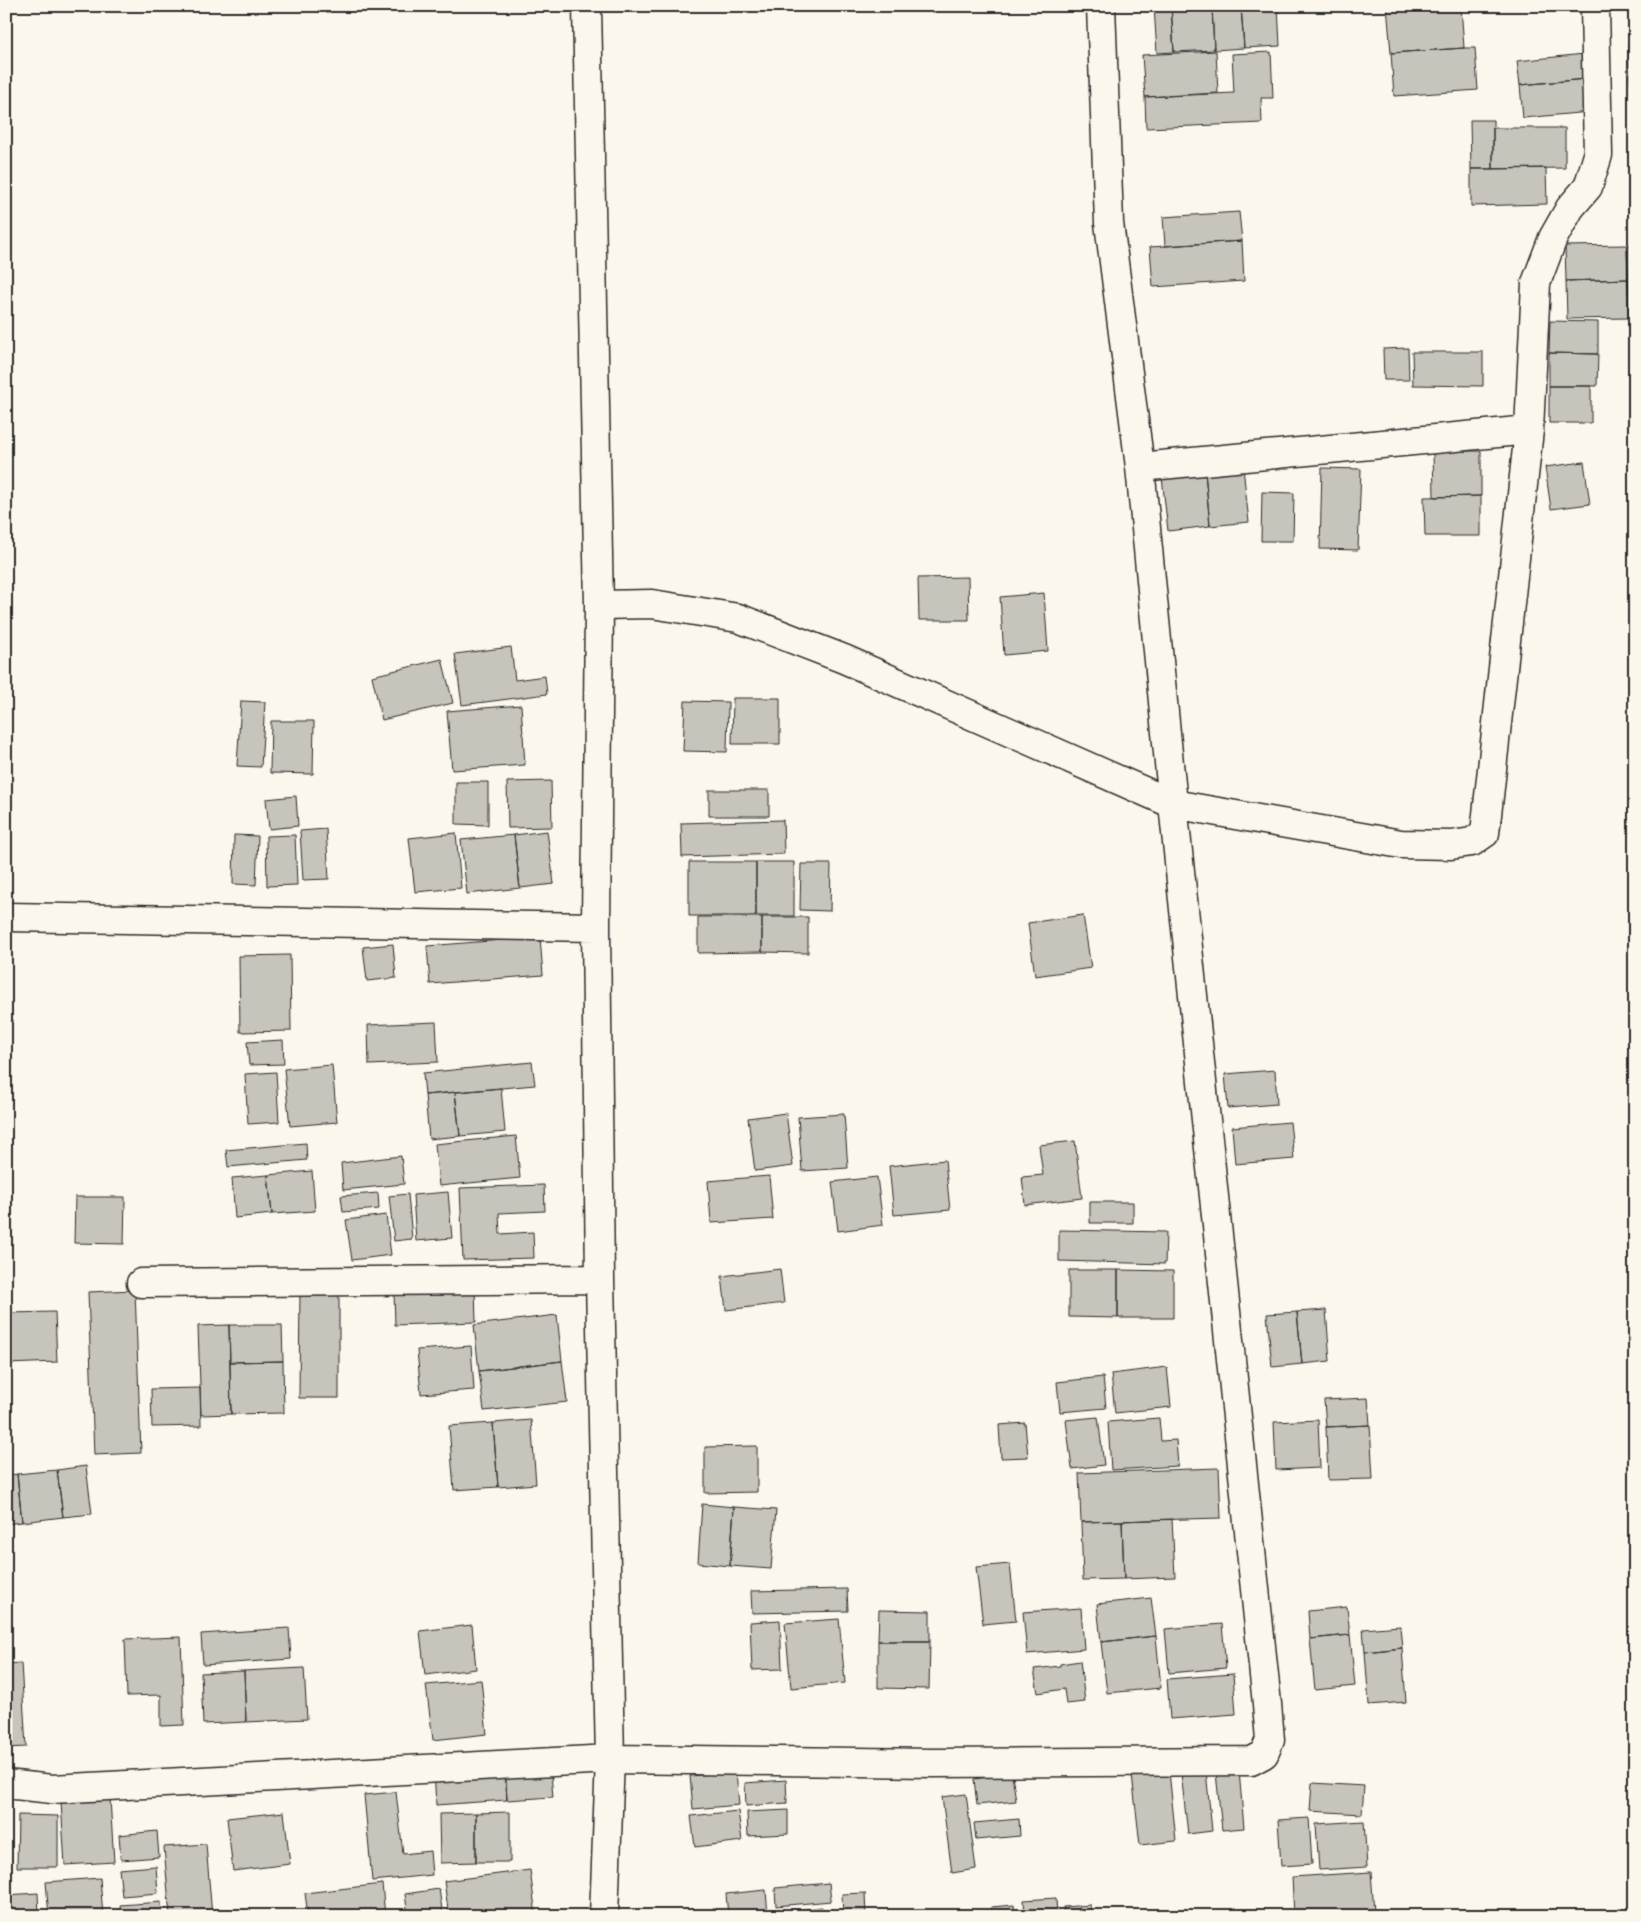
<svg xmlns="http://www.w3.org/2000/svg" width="1641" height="1922" font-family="Caveat,sans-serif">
<rect width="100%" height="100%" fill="#fbf7ec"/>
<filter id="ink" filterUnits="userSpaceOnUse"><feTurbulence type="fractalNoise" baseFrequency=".02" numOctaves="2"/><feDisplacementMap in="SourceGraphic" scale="10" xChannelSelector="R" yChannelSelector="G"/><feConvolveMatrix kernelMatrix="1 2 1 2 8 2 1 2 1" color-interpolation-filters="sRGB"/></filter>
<g filter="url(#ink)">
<path fill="#c7c4bc" stroke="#2b2b2b" d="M1171,6L1174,52L1157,53L1154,7Z
M1171,6H1212L1214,50L1174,52Z
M1212,6H1241L1244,48L1214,50Z
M1241,6H1278L1280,46L1244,48Z
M1387,6H1461L1464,48L1391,53Z
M1635,44V93H1631L1628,45Z
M1464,48H1475L1478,90L1394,96L1391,53Z
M1216,51L1218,93L1145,97L1142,55Z
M1271,52L1273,98H1261L1262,123L1146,128L1145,97L1234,93L1232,54Z
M1584,54L1586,79L1520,85L1517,61Z
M1586,79L1590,112L1523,118L1520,85Z
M1470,120H1493V169H1471Z
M1493,128H1565V168L1493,169Z
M1546,168L1547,204L1471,206V169Z
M1239,212L1242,241L1165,246L1163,217Z
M1242,241L1244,281L1153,287L1150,247Z
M1635,244V318H1629L1627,245Z
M1627,245L1628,279L1566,281L1565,246Z
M1628,279L1629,318L1567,319L1566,281Z
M1550,321L1598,322V354L1549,353Z
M1408,348L1409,380H1384L1383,349Z
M1412,352H1483V386L1413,385Z
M1549,353L1598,354L1597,386H1549Z
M1549,386H1591V423H1549Z
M1632,401H1635V452H1633Z
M1433,451H1481V496L1434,497Z
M1584,462L1590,504L1551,509L1545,467Z
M1243,468L1249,522L1210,526L1205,472Z
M1322,468L1361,469L1358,550L1320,549Z
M1205,472L1210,526L1168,531L1162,477Z
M1262,492L1294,493L1293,541H1261Z
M1481,496V536H1425L1424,497Z
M968,577L969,620H919L918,578Z
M1044,593L1048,651L1004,655L1000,597Z
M511,647L515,680L545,676L547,694L462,705L455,654Z
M442,659L453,703L382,720L372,676Z
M733,698H780V744H732Z
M241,701L265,702L261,767L237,766Z
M685,701L728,702L727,752L683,751Z
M521,705L525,765L452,770L447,711Z
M271,721H314L313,774L270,773Z
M551,781L552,827L508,828L507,782Z
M456,782H488V825L456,824Z
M709,790H769V816H709Z
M296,796L298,826L269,829L266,799Z
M783,820L784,854L682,857L681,823Z
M326,829L329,879L303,880L300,831Z
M547,831L554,884L520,888L514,835Z
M456,833L461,888L415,892L409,838Z
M234,835L258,836L256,885L233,884Z
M295,835L297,885L267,886L266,836Z
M514,835L520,888L467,894L461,840Z
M689,862H756V916H689Z
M756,862H794V916H756Z
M801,864H831L830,911L800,910Z
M1083,915L1091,968L1035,976L1028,923Z
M698,917H762V952L698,953Z
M762,917H808V953L762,952Z
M540,937L543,975L430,984L427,946Z
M393,944L396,978L367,981L363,947Z
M290,955L291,1031L240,1032L239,956Z
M436,1022L438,1062L369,1065L368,1025Z
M283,1040L284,1064L249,1065L247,1042Z
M532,1062L535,1085L425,1095L423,1073Z
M332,1065L337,1122L290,1126L284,1069Z
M1275,1070L1277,1104L1228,1108L1225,1074Z
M276,1072L279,1122L248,1124L245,1074Z
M501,1088L505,1132L460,1136L455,1092Z
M455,1092L460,1136L429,1139L425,1095Z
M786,1113L793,1166L755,1171L748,1118Z
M844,1114L848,1168L802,1171L798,1117Z
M1290,1122L1294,1159L1235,1164L1232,1127Z
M516,1136L520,1178L439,1186L435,1144Z
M1075,1141L1082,1198L1025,1205L1022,1177L1043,1175L1039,1145Z
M306,1143L307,1160L228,1167L226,1150Z
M401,1156L404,1184L343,1190L341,1163Z
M945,1160L950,1210L894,1215L889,1166Z
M312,1171L315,1211L272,1214L268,1175Z
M268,1175L272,1214L235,1218L232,1178Z
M769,1176L773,1219L711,1223L708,1181Z
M877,1177L883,1225L838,1231L832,1182Z
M544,1185L545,1211L499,1213L500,1234L533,1232L534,1258L463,1260L460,1188Z
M448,1192L452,1238L416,1241L413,1195Z
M378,1193L379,1209L343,1212L341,1196Z
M408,1194L412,1239L394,1241L389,1196Z
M75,1197H125L124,1244L74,1243Z
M1090,1202H1133V1223H1090Z
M386,1215L391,1255L352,1260L346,1220Z
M1059,1230L1166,1232L1165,1264L1059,1261Z
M780,1269L784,1303L726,1310L722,1276Z
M1069,1270H1118V1318L1069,1317Z
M1118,1270L1173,1271V1318H1118Z
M300,1289H339V1398H299Z
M475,1289L476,1322L395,1325L394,1292Z
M135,1290L141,1453L94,1455L88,1292Z
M1326,1310L1330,1361L1302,1364L1297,1312Z
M55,1312L57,1362L7,1364L6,1313Z
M1297,1312L1302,1364L1272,1367L1267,1314Z
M557,1315L562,1361L479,1371L474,1325Z
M229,1325H282L283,1361L230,1362Z
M229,1325L231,1414L201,1415L198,1326Z
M471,1346L474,1390L421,1394L417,1350Z
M283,1361L284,1413L231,1414L230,1362Z
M562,1361L567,1402L484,1411L479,1371Z
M1167,1367L1171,1407L1115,1413L1111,1374Z
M1103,1377L1106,1408L1060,1412L1057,1382Z
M200,1388L201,1426L152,1427L151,1389Z
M1368,1398L1370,1425L1326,1427L1324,1400Z
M1098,1417L1104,1465L1072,1469L1066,1420Z
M1159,1418L1161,1441L1176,1440L1178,1466L1111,1470L1108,1422Z
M531,1420L536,1484L498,1487L493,1423Z
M1318,1420L1320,1468L1276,1470L1274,1422Z
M493,1423L498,1487L454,1490L449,1426Z
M1025,1423L1028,1457L1001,1458L999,1425Z
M1370,1425L1373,1479L1328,1480L1326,1427Z
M757,1446V1492L705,1493V1447Z
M86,1466L92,1514L63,1517L57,1470Z
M1219,1468L1221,1518L1081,1522L1079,1473Z
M57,1470L63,1517L22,1522L17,1474Z
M17,1474L22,1522L6,1524V1476Z
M702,1504L734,1507L730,1566L698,1563Z
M734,1507L776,1510L771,1569L730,1566Z
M1172,1519L1175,1577L1124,1579L1122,1521Z
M1122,1521L1124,1579L1083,1580L1081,1522Z
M1010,1564L1016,1621L983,1624L976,1567Z
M847,1589L848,1611L752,1613L751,1591Z
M1151,1598L1156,1636L1101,1642L1097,1604Z
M1347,1607L1350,1635L1310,1639L1308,1611Z
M1081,1608L1084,1649L1027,1654L1023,1612Z
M879,1610L930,1611V1641H878Z
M839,1619L845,1683L791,1688L785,1623Z
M780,1620L782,1669L752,1670L750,1622Z
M1222,1624L1226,1668L1169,1673L1165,1629Z
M472,1625L476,1669L425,1675L420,1631Z
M1400,1626L1402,1648L1365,1652L1363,1629Z
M289,1628L291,1659L203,1665L201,1634Z
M1350,1635L1355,1686L1315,1690L1310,1639Z
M1156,1636L1161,1688L1107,1693L1101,1642Z
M181,1637L184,1725L161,1726V1695L127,1696L125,1639Z
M878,1641H930L929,1689L878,1688Z
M1402,1648L1406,1702L1369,1705L1365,1652Z
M1080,1661L1085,1702L1066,1704L1064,1689L1038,1693L1034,1669L1060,1666V1664Z
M21,1663L26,1747L6,1748V1664Z
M304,1668L307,1719L246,1722L244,1671Z
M244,1671L246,1722L203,1724L201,1673Z
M1233,1674L1236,1714L1170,1719L1167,1679Z
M481,1680L487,1734L433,1740L426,1685Z
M550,1763L553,1797L507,1800L505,1766Z
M505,1766L507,1800L436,1805L434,1771Z
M1169,1771L1176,1841L1140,1845L1132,1775Z
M1206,1771L1212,1831L1188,1834L1181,1773Z
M1239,1771L1244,1828L1222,1830L1216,1773Z
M736,1772L739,1805L693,1809L690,1776Z
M1012,1774L1016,1801L977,1805L974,1779Z
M786,1780L787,1803L746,1806L745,1783Z
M1312,1783L1364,1786L1362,1814L1310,1811Z
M396,1792L403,1854L430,1851L432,1875L372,1881L364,1795Z
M966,1794L976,1869L952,1873L942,1797Z
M110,1799L114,1862L65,1865L61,1802Z
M788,1810V1834L748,1836L747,1812Z
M738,1811L742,1841L695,1847L691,1816Z
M284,1812L290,1864L233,1871L227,1818Z
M510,1812V1862H476V1813Z
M476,1813V1862L440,1863L439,1814Z
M18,1815L58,1816V1867H17Z
M1309,1818L1312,1864L1281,1866L1278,1820Z
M1019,1819L1020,1836L976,1840L974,1823Z
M1364,1821L1367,1867L1319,1870L1316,1824Z
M157,1831L159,1857L121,1860L119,1835Z
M206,1844L212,1916H170L164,1847Z
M156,1866L158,1893L122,1896L119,1869Z
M530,1870L536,1916H449L444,1881Z
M1371,1872L1374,1912L1294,1916L1292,1877Z
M100,1878L103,1916H49L46,1882Z
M829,1883L831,1901L776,1906L775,1888Z
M382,1884L385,1916H308L305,1893Z
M439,1889L443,1916H408L405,1894Z
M766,1890L768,1916H728L726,1894Z
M38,1893L39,1916H6V1895Z
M865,1893L866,1916H843L842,1894Z
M1056,1898L1057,1916H1025L1024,1900Z
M161,1902L162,1916H121L120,1905Z
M1014,1905L1015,1916H992L991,1907Z
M1090,1905L1091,1916H1064L1063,1907Z
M822,1907L823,1916H775L774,1913Z"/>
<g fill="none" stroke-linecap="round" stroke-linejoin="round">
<g stroke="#2b2b2b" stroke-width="31">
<path id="minor" d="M587,6L599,605L596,927L600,1279L610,1759L604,1916
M1140,467L1529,430
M599,605L652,604L738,618L844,659L1173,804L1401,844L1451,845L1472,842L1485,833L1529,430L1536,283L1553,238L1570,208L1588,187L1598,155L1595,6
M6,917L596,927
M141,1283L600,1279
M6,1784L52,1789L610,1759L934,1763L1251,1761L1264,1754L1270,1740L1267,1704L1173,804L1140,467L1109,223L1101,6"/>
</g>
<use href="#minor" stroke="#fbf7ec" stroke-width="28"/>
</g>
</g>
<rect width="1641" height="1922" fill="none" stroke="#fbf7ec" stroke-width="25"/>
<rect x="12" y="12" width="1616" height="1897" fill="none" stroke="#2b2b2b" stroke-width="2" filter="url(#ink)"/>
</svg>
